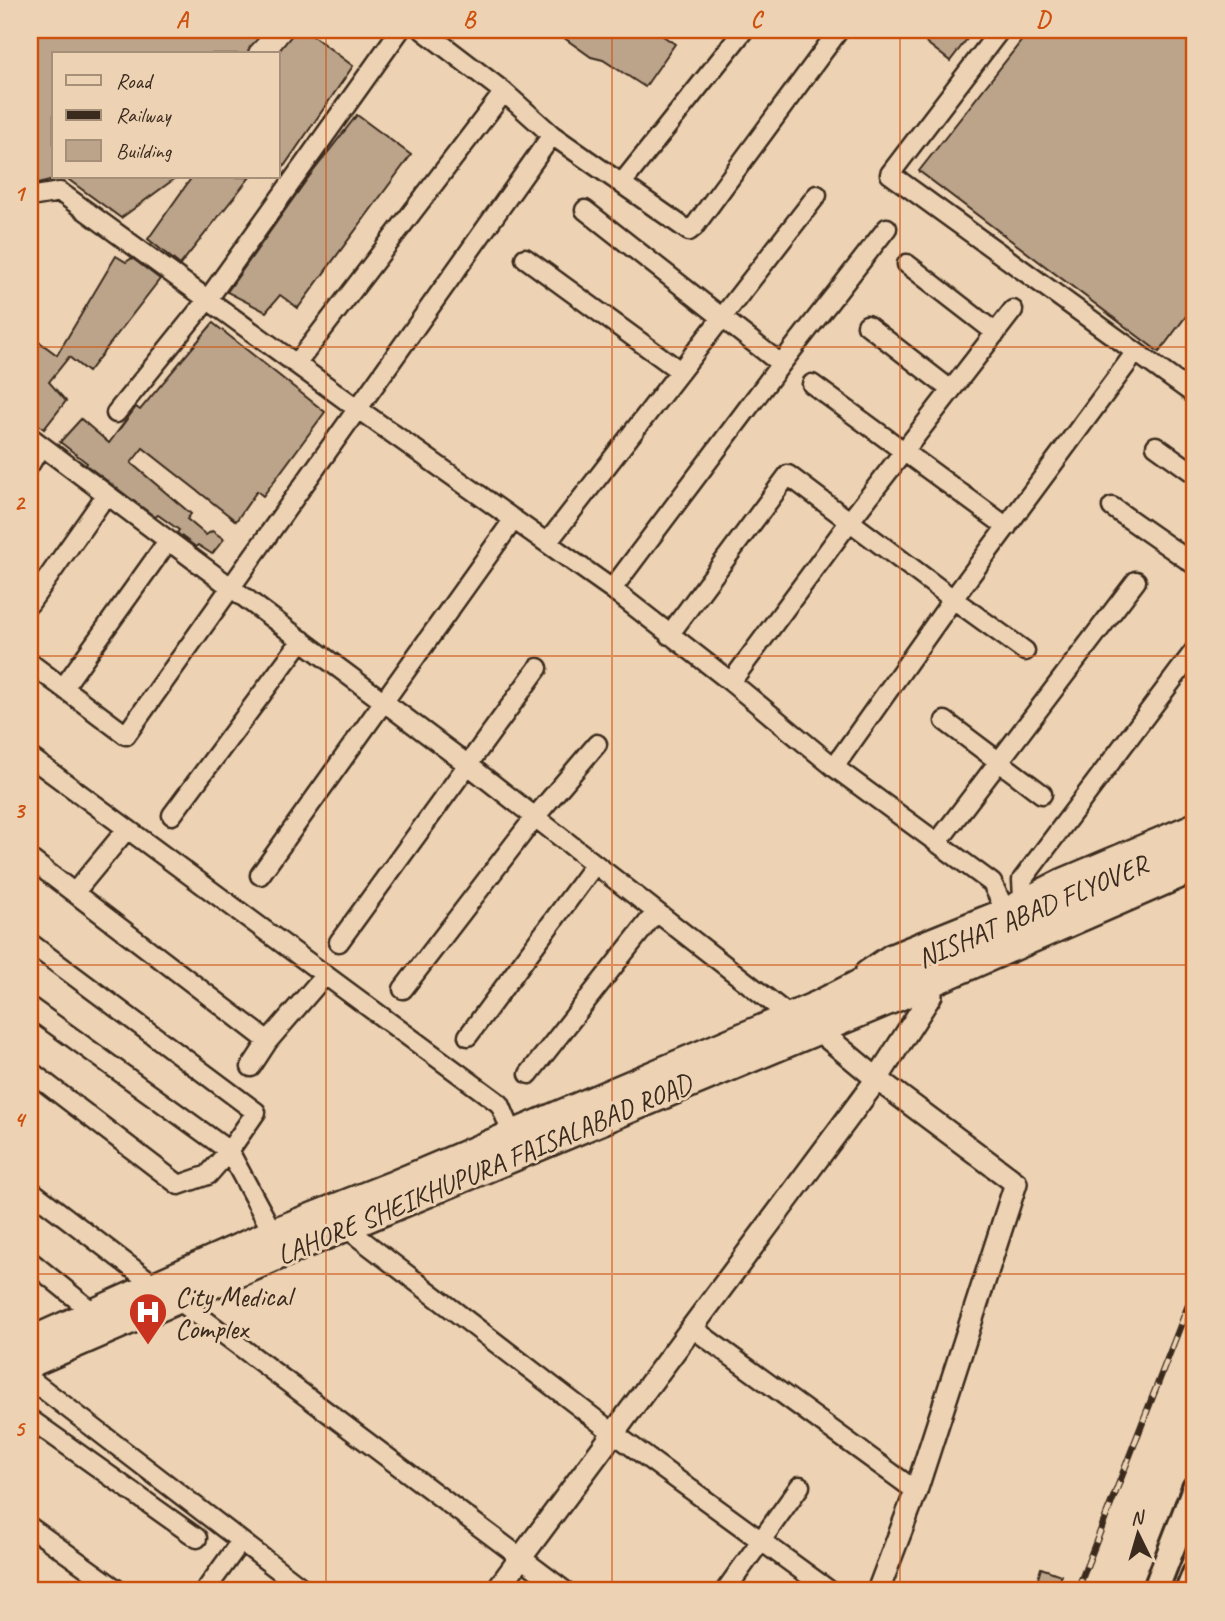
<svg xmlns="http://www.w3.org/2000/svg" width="1225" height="1621" font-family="Caveat,sans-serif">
<rect width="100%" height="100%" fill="#edd3b4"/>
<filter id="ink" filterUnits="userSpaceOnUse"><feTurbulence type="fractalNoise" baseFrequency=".0143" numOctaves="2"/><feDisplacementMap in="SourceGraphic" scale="14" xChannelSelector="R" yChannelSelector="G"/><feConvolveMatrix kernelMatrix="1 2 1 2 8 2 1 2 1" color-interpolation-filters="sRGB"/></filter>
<g filter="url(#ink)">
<path fill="#bba48a" stroke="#3b2a1e" stroke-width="2" d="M30,30H266L250,47L247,54H54V180L30,186Z
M296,30H305L353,66L278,175V52Z
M553,30H654L675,44L645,87L603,60L591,57Z
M910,30H974L950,61Z
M1030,30H1195V321L1187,315L1159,352L919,171Z
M357,115L411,155L298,308L280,295L266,312L227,292L305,182Z
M65,177H177L121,218Z
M192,177H250L180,265L148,239Z
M116,256L126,262L132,258L160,279L88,372L69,357L49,382L66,401L44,429L30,418V335L57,355Z
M213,323L325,412L263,496L257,491L236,521L143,448L131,463L191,514L187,519L206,535L212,531L224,539L212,554L198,545L196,547L177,533L179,530L158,515L155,517L86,465L87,463L60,442L81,419L109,443L136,407L140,410Z
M1041,1568L1061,1575L1056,1590L1036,1585Z"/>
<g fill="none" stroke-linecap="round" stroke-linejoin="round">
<g stroke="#3b2a1e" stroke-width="23">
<path id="minor" d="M423,30L504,92L552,135L689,231L694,227L839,30
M1000,30L890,174L1195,395
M622,183L744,30
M30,197L60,192L358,409L612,589L731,682L834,767L992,883L1004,908
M585,210L781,364
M525,258L680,371
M907,264L996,333
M867,325L951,390
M297,363L504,92
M812,384L1007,527
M116,413L208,299L400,30
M30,437L467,764L791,1017
M1156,446L1195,474
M30,464L41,446
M1112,507L1195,565
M547,543L817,195
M612,589L781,364L887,228
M30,603L106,495
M669,635L788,475L953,599L834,767
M1025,651L953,599L1135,353
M30,663L126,735L552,135
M731,682L850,521L1013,310
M63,688L168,541
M945,721L1042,794
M30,757L500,1104L513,1135
M172,815L302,640
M937,843L1136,581
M30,859L268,1041
M260,875L514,519
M74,893L127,829
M1023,898L1022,880L1195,650
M339,942L538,668
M30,943L256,1112L229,1151L208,1175L179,1185L30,1071
M865,971L890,954L1004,908L1062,878L1195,822
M403,989L535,817L597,744
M30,1007L229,1151L273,1233
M468,1036L595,864
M251,1067L268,1041L325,975
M529,1074L656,912
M30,1190L157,1287
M345,1227L612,1432L830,1591
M30,1261L94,1313
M177,1299L565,1591
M691,1327L916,1491
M30,1379L306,1591
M30,1419L197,1538
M30,1527L119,1591
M205,1591L241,1541
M725,1591L800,1486"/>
</g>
<g stroke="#3b2a1e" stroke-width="26">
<path id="tertiary" d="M818,1030L877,1079L1016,1183L916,1491L878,1591
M496,1591L877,1079L931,995"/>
</g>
<g stroke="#3b2a1e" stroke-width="30">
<path id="secondary" d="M1155,1591L1195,1488
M1188,1591L1195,1574"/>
</g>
<g stroke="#3b2a1e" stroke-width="33">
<path id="trunk" d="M30,1342L273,1233L397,1184L817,1006L868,980L1195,841
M30,1363L304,1244L901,995L1195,867"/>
</g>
<use href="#minor" stroke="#edd3b4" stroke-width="18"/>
<use href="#tertiary" stroke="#edd3b4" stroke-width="21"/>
<use href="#secondary" stroke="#edd3b4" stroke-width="24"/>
<use href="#trunk" stroke="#edd3b4" stroke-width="28"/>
<g stroke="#3b2a1e" stroke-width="7">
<path id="rail" d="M1077,1591L1195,1288"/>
</g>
<use href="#rail" stroke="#edd3b4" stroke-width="4.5" stroke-dasharray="13" stroke-linecap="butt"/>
</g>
</g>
<path fill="none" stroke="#ce520f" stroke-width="2" stroke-opacity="0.55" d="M326,30V1591M612,30V1591M900,30V1591M30,347H1195M30,656H1195M30,965H1195M30,1274H1195"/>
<defs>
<g id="hospital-pin" transform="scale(2.0125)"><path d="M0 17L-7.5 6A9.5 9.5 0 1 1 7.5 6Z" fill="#c8321e" stroke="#edd3b4"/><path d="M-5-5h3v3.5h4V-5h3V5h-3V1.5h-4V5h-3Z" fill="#fff"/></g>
</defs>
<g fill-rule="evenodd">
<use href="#hospital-pin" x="148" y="1312"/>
</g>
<g text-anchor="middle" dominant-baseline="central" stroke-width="6" stroke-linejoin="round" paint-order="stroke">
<g font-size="28" fill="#3b2a1e" stroke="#edd3b4">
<text transform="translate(1032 911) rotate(-23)">NISHAT ABAD FLYOVER</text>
<text transform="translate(484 1169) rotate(-23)">LAHORE SHEIKHUPURA FAISALABAD ROAD</text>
</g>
<g font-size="28" fill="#3b2a1e" stroke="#edd3b4" text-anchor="start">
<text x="175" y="1296">City Medical<tspan x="175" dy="32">Complex</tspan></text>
</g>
</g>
<rect width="1225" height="1621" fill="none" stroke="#edd3b4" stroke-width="77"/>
<rect x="52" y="52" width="228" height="126" fill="#edd3b4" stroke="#a68f78" stroke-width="2"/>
<rect x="66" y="75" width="35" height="10" fill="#edd3b4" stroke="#a68f78" stroke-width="2"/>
<text x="116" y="88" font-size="21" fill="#3b2a1e">Road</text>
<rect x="66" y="110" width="35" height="10" fill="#3b2a1e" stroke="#a68f78" stroke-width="2"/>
<text x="116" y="122" font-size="21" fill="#3b2a1e">Railway</text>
<rect x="66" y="140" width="35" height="21" fill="#bba48a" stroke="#a68f78" stroke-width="2"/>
<text x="116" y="158" font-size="21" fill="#3b2a1e">Building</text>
<g transform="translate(1138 1534) rotate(355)" stroke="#edd3b4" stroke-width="5" paint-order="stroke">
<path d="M0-5L12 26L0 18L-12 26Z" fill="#3b2a1e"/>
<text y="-10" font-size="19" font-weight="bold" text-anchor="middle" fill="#3b2a1e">N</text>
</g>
<rect x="38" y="38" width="1148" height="1544" fill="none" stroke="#ce520f" stroke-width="2.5"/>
<g font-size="23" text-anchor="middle" font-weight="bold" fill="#ce520f">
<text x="182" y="27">A</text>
<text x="469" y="27">B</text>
<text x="756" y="27">C</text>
<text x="1043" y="27">D</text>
<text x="19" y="201">1</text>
<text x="19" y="510">2</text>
<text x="19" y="818">3</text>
<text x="19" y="1127">4</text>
<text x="19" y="1436">5</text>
</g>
</svg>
